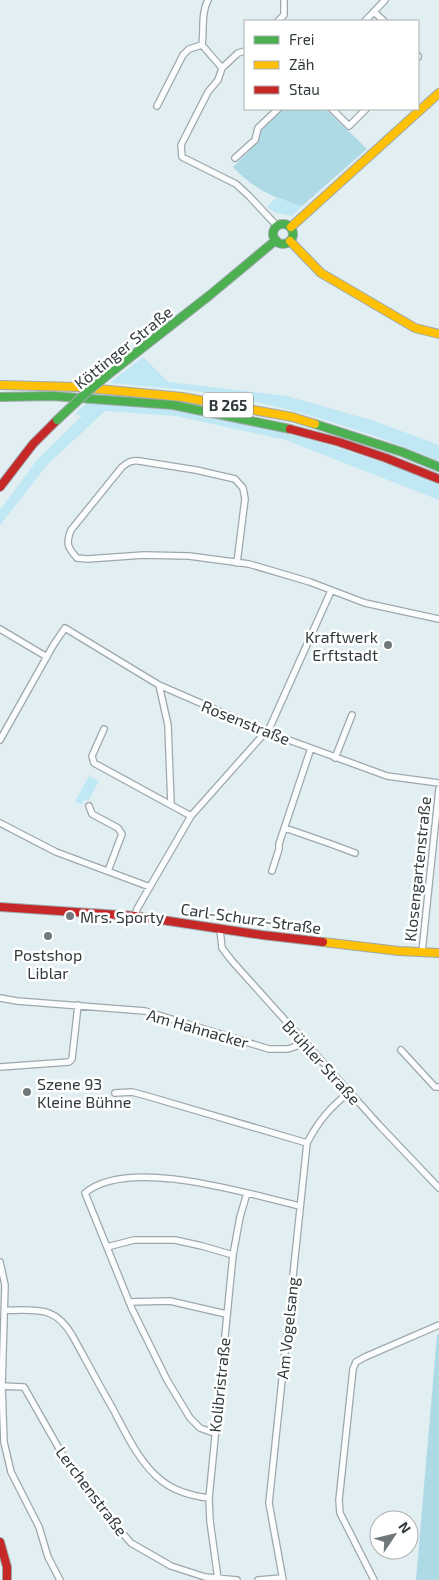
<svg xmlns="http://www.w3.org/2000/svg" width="439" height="1580" font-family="'Exo 2',sans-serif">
<rect width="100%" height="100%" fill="#e1eef2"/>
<path fill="#bfe7f4" d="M275,198L302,206L292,216L276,213L267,207Z
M143,357L168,382L287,396L371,420L439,445V461C366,430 288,406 209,393C177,388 143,386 110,383Z
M87,403L171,410L245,423L322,443L408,471L439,485V500L286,440L176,416L105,411L48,464L0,525V510L37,460L82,416L75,414Z
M89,776L99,781L88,801L85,799L82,804L75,802Z"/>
<path fill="#aedae6" d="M282,109H326L367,149L302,206C272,197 255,190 233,167L258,142L261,130Z
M439,1334V1580H416L437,1335Z"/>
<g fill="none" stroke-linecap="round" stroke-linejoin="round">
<g stroke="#9ea8ab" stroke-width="8">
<path id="street" d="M208,0C201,13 204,30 202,45L222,68
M374,12L384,21
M278,21L284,15V0
M365,21L385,0
M245,51L238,53L222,68L218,80L208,92L181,145L182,157L236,184L249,196L277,226
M418,56V57
M157,106L183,55L189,49L202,45
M332,109L349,126L366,109
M235,158L255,140L258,128L278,109
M237,563L245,499L243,488L235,479L196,470L139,461C132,460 128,462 122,467L71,530C66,543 67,547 77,558L87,559L144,555L189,556L249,564L310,582L365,603L439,619
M0,629L47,657
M159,685L168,725L171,804
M104,729L92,756L94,763L191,816
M0,740L54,644L65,628L159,685L267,732L387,776L439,783
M335,758L352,715
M89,806L92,814L118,828L122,834L108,871
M0,823L56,852L150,887
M285,828L331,844L355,853
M272,871L279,849V844L311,748
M135,916L137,909L191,816L270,727L331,591
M220,929L222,948L232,961L380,1126L439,1188
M422,952L439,789
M0,998L17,1001L145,1011L269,1049H288L305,1043
M401,1050L435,1087H439
M0,1067L69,1062L72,1059L78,1005
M115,1093L132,1092L147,1096L307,1143
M107,1247L134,1240H175L202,1246L233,1255
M0,1262L5,1285L2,1386L4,1442L11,1472L39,1527L48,1557L60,1580
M129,1302L170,1301L226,1314
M5,1310C37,1311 54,1305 72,1335C86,1360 99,1385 113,1409C126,1434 140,1464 162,1481C176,1492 192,1496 209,1498
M0,1386L24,1387L69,1466L107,1516L131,1543L171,1566L205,1577L237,1580
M214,1433L200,1428L190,1418L167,1380L132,1309L85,1193C129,1156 248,1194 300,1206
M218,1579L210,1521L209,1498L233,1255L240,1217L247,1193
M258,1580L282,1578
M283,1580L269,1503L307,1143C319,1120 329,1109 349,1092
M374,1580L340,1513L339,1500L353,1369L356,1362L365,1357L439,1325"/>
</g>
<g stroke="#9ea8ab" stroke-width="10">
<path id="fast" d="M273 234a10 10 0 1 1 20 0a10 10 0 1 1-20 0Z
M114,370L210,295L276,240
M0,397L53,396L173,405L290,429
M315,424L402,452L439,467"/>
</g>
<g stroke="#9ea8ab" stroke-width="10">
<path id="slow" d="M291,227L439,93
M290,241L321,273L415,328L439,334
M0,385L78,387L182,397L292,417L315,424
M323,942L399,951L439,953"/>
</g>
<g stroke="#9ea8ab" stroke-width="10">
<path id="jam" d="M290,429L339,442L386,458L439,479
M0,487L33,444L57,420
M0,907L135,916L262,935L323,942
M0,1542L7,1567V1580"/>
</g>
<use href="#street" stroke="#fafcfd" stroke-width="5.5"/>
<use href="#fast" stroke="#4caf50" stroke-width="8"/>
<use href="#slow" stroke="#ffc107" stroke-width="8"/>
<use href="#jam" stroke="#c62828" stroke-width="8"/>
<g stroke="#9ea8ab" stroke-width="10" stroke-linecap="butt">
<path id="fast-bridge" d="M57,420L86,393L114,370"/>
</g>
<use href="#fast-bridge" stroke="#4caf50" stroke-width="8"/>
</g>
<g fill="#6f797c" stroke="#fff" stroke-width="2">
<circle cx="388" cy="645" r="5"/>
<circle cx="70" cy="916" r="5"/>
<circle cx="48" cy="936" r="5"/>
<circle cx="27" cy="1092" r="5"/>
</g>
<g text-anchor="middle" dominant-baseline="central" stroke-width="5" stroke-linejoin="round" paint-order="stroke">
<rect fill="#fff" stroke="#6f7577" stroke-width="1" x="203" y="392.5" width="50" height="25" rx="4"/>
<g font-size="15" font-weight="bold" fill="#313a3d">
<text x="228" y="405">B 265</text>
</g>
<g font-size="16" fill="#313a3d" stroke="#fff">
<text transform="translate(123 347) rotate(-39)">Köttinger Straße</text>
<text transform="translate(246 722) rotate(22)">Rosenstraße</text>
<text transform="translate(417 869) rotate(-84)">Klosengartenstraße</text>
<text transform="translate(251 918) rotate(8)">Carl-Schurz-Straße</text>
<text transform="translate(198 1028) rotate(16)">Am Hahnacker</text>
<text transform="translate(322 1062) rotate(48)">Brühler Straße</text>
<text transform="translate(287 1328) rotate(-84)">Am Vogelsang</text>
<text transform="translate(219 1385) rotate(-84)">Kolibristraße</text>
<text transform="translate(92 1491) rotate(53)">Lerchenstraße</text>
</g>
<g font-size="16" fill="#313a3d" stroke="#fff" text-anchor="start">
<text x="378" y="636" text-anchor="end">Kraftwerk<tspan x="378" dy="18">Erftstadt</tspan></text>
<text x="80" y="916">Mrs. Sporty</text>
<text x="48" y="954" text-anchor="middle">Postshop<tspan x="48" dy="18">Liblar</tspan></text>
<text x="37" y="1083">Szene 93<tspan x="37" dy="18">Kleine Bühne</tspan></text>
</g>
</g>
<rect x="244" y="20" width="175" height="90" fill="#ffffff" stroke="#adb0b1"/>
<rect x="254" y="36" width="25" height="8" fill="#4caf50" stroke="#adb0b1"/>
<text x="289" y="45" font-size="15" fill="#313a3d">Frei</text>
<rect x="254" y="61" width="25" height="8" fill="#ffc107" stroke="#adb0b1"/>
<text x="289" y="70" font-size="15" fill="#313a3d">Zäh</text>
<rect x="254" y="86" width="25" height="8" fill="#c62828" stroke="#adb0b1"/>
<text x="289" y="95" font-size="15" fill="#313a3d">Stau</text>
<g transform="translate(394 1535) rotate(55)"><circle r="24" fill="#ffffff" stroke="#adb0b1"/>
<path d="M0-4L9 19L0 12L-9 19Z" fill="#6f797c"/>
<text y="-8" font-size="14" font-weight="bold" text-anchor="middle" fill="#313a3d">N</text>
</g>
</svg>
